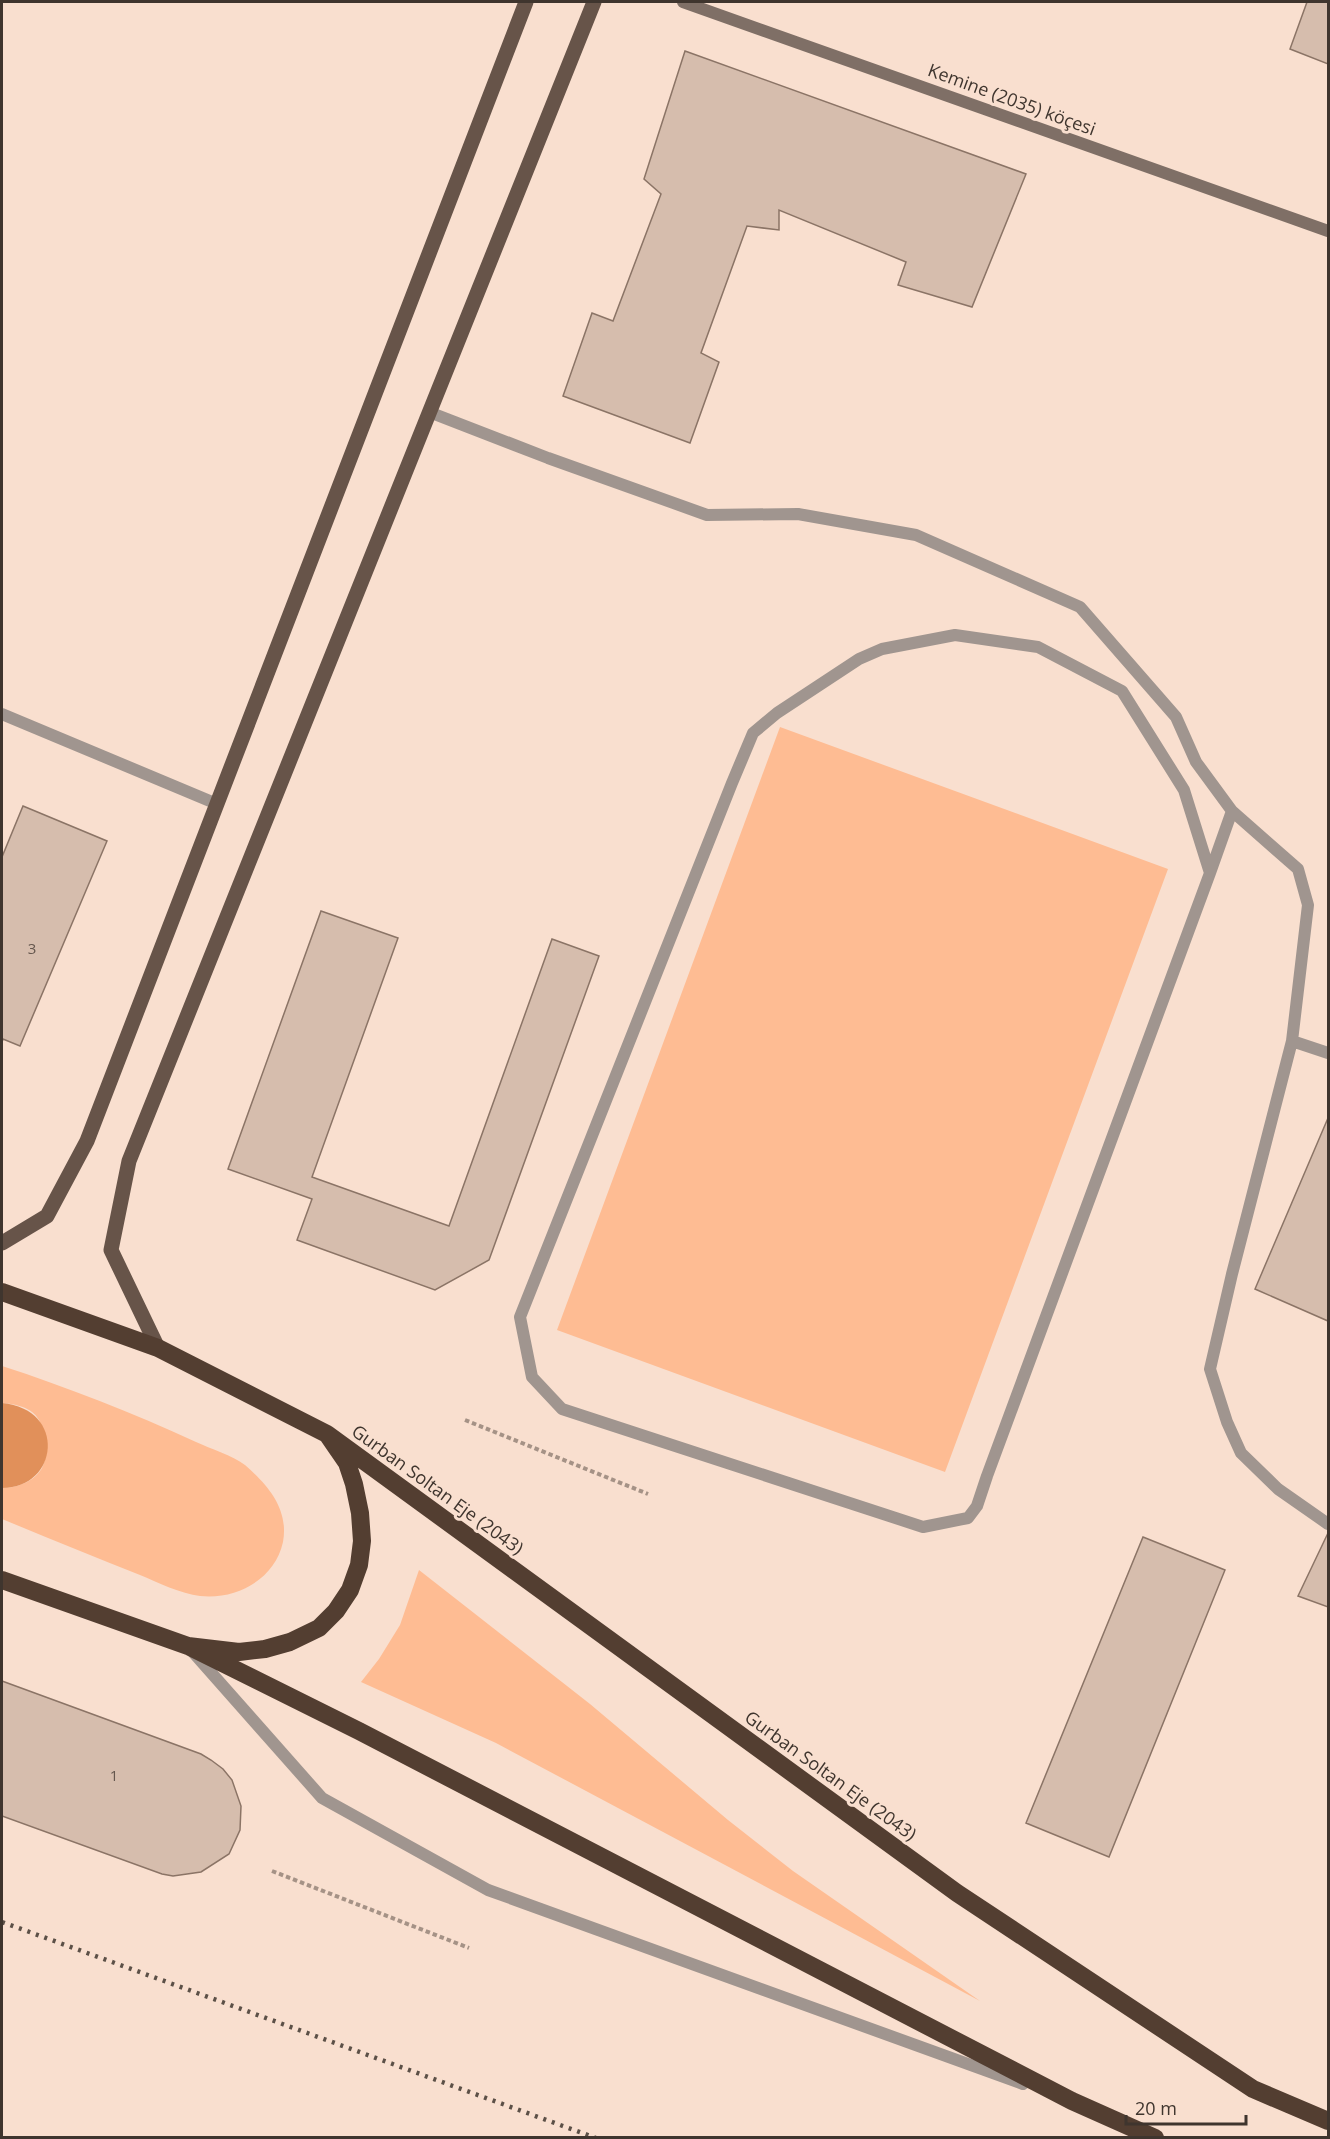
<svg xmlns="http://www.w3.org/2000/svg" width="1330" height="2139" font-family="'Open Sans',sans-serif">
<rect width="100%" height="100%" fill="#f9dfcf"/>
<path fill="#febc93" d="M780,727L1168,869L945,1472L557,1330Z
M2,1366C67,1387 133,1413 196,1442C211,1449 232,1455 245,1465C268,1485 289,1509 283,1542C275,1579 237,1600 200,1596C181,1594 157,1582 140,1575C94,1557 48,1538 2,1519V1488C18,1488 39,1480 44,1463C46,1457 43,1446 42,1439C41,1434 42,1425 39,1420C32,1407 15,1404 2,1403Z
M419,1570L590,1704L728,1820L793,1871L980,2001L496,1743L361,1682L379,1659L400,1625Z"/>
<path fill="#e1905a" d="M2,1403C67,1409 59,1488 2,1488Z"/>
<path fill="#d6bdad" stroke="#8b7466" stroke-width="1.5" d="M1307,2H1328V64L1290,49Z
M685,51L1026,174L972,307L898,285L906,262L779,210V230L747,226L701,353L719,362L690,443L563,396L592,313L613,321L661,194L644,179Z
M23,806L107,841L20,1046L3,1039L2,1042V857Z
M321,911L398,938L312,1177L449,1226L552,939L599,956L489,1260L435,1290L297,1240L312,1199L228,1169Z
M1328,1118V1321L1255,1289Z
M1328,1533V1607L1298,1596Z
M1143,1537L1225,1570L1109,1857L1026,1823Z
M2,1681L201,1754L211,1760L223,1769L232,1780L241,1806L240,1830L229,1854L201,1872L173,1876L162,1874L2,1816Z"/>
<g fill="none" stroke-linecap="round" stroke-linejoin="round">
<path stroke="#a59286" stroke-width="4" stroke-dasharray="4.5 3" stroke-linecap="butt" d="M465,1420L648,1494
M272,1871L469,1948"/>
<path stroke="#a0958f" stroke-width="12" d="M429,412L548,458L707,515L798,514L916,535L1080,607L1176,717L1196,762L1232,811L1298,869L1308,905L1292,1041L1232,1274L1210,1369L1227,1422L1241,1453L1278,1489L1328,1524
M2,714L217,804
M1210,873L1184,790L1122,691L1038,647L955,635L882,649L859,659L777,713L753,733L732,783L520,1317L532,1377L562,1409L923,1527L968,1518L977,1506L987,1476L1210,873L1232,811
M1292,1041L1328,1053
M192,1651L322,1798L488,1890L1023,2084"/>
<path stroke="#7f6f66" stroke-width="12" d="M683,2L1328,231"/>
<path stroke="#675449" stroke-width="15" d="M2,1243L47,1216L87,1141L526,2
M158,1348L111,1250L129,1161L594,2"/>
<path stroke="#533e31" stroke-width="18" d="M2,1292L158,1348L327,1434L347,1463L354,1484L360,1513L362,1541L359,1565L350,1590L336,1611L319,1628L290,1642L265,1649L239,1652L188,1646L2,1580
M327,1434L957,1893L1253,2089L1328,2121
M188,1646L359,1731L1072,2101L1155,2138"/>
<path stroke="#5c5047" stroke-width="4.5" stroke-dasharray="3 6" stroke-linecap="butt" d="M2,1922L596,2138"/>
</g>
<g text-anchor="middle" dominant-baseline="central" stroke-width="6" stroke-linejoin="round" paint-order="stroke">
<g font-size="15" fill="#65574e">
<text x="32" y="948">3</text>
<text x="114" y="1775">1</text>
</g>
<g font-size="18" fill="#3f352e" stroke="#f9dfcf">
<text transform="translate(1012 99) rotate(20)">Kemine (2035) köçesi</text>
<text transform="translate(438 1489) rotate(36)">Gurban Soltan Eje (2043)</text>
<text transform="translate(831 1775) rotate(36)">Gurban Soltan Eje (2043)</text>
</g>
</g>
<rect width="1330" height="2139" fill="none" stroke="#3f352e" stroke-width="6"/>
<path d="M1126 2115v9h120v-9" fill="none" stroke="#3f352e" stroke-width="3"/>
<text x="1135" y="2115" font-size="18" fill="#3f352e" stroke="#f9dfcf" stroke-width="4.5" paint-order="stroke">20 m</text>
</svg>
